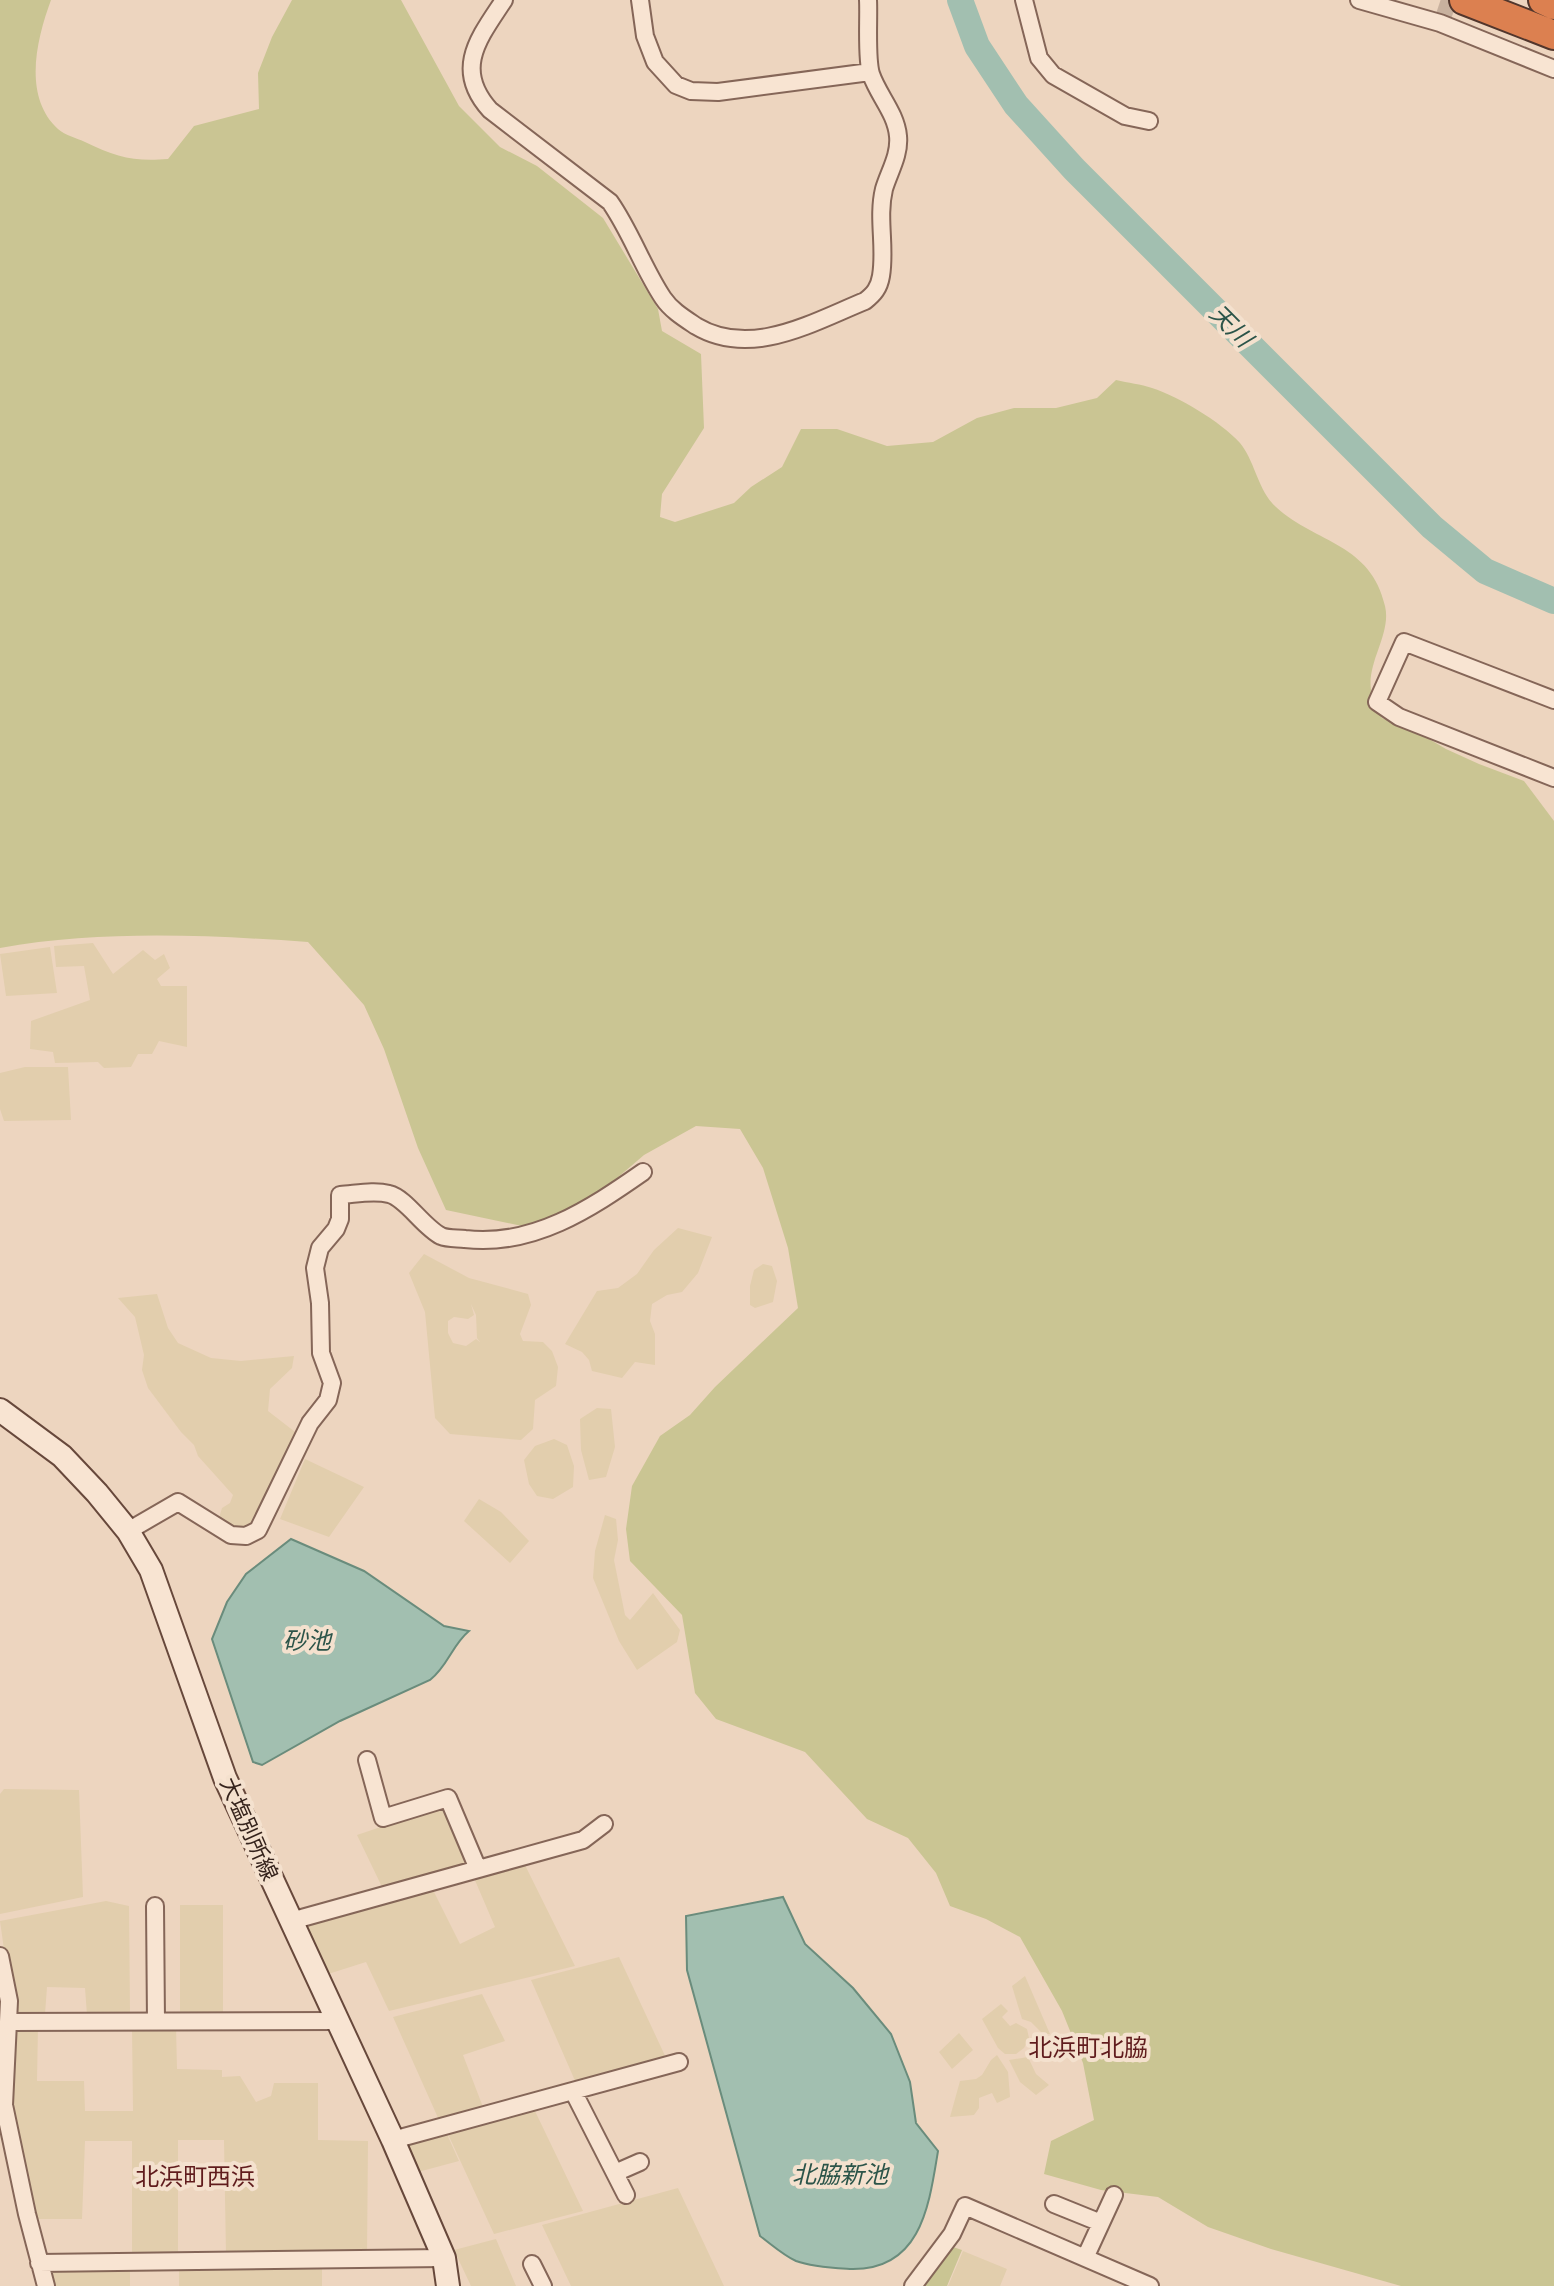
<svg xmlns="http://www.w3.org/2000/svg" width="1554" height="2286" font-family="'Times New Roman','Noto Sans JP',serif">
<rect width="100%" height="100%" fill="#edd5bf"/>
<path fill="#e2cead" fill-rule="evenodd" d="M93,943L113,974L143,950L155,960L164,954L170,968L157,979L161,986H187V1047L159,1041L152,1054H138L131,1067L104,1068L98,1062L55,1063L53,1052L30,1049L31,1021L90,1000L84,966L56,967L54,946Z
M50,947L57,993L6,996L0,954Z
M25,1067H68L71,1120L4,1121L0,1109V1073Z
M678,1228L712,1237L698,1273L682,1292L667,1295L652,1304L650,1321L655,1334V1365L635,1362L622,1378L592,1371L589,1360L582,1352L565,1344L597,1291L618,1288L637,1274L654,1250Z
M424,1254L469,1278L528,1294L531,1305L520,1334L523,1341L543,1342L552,1351L558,1367L556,1386L535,1400L533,1429L521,1440L450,1434L435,1418L425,1312L409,1273ZM471,1304L476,1315L477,1338L480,1342L476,1339L466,1346L453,1343L448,1333V1321L454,1317L468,1319L474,1315Z
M763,1264L772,1266L777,1281L773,1302L755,1308L750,1305V1286L754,1270Z
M157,1294L168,1328L178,1343L211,1358L241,1361L294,1356L292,1368L270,1389L268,1411L299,1435L261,1519L239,1532L219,1518L222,1508L230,1503L233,1495L198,1456L194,1445L181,1432L148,1388L142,1370L144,1355L135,1317L118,1298Z
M597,1408L611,1409L615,1447L606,1477L589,1480L581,1450L580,1419Z
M554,1439L567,1445L574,1466L573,1487L553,1499L537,1496L529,1484L524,1460L535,1446Z
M305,1459L364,1487L329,1537L280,1519Z
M479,1499L501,1512L529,1541L510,1563L464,1521Z
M605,1515L616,1519L618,1540L614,1560L625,1615L630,1620L653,1593L680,1630L677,1642L637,1670L619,1641L593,1578L595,1551Z
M4,1789L79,1790L83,1897L0,1914V1794Z
M443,1806L470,1863L461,1869L383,1889L357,1835Z
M524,1863L575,1966L389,2011L366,1962L325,1975L302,1924L432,1888L460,1944L495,1927L474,1878Z
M106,1901L129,1906L130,2014L87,2015L85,1988L47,1987L45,2014L13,2013L0,1921Z
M180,1905H223V2014H180Z
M619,1957L667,2060L576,2083L531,1980Z
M1025,1976L1050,2034H1043L1031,2022L1022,2019L1012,1986Z
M482,1994L505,2041L463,2055L483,2107L439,2120L393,2017Z
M1001,2004L1008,2011L1002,2017L1010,2026L1016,2023L1027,2029L1029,2038L1024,2048L1016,2054H1005L998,2048L982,2019Z
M14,2026H38L37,2081H84L85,2111H133L132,2028L176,2026L177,2069L222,2070V2077L240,2076L256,2102L271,2096L274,2083H318V2140L368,2141L367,2255L226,2254L224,2140H178V2253L132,2252V2141H85L82,2219H37L14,2113L11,2088Z
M959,2033L973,2050L952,2069L939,2052Z
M997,2055L1008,2072L1010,2097L997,2103L992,2093L979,2098V2108L974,2115L950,2117L960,2081L976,2079L982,2075L991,2060Z
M1028,2057L1036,2074L1049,2085L1036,2095L1020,2082L1009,2060Z
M534,2109L583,2211L494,2234L447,2132Z
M446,2132L459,2161L418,2172L403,2144Z
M678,2188L724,2286H571L542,2225Z
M496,2239L516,2286H471L454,2250Z
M963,2251L1007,2269L1000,2286H948Z
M179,2265L322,2267V2286H179Z
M130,2266V2286H52L47,2268Z"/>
<path fill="#cac593" d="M0,0H51C37,38 22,96 58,129C64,135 77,138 85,142C116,157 134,162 168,159L194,126L259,109L258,73L272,37L292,0H401L459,106L500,147L537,166L603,218L658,309L662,331L701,354L704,428L662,494L660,517L675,522L734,503L751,487L782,467L801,429H837L887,446L933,442L977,418L1014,408H1056L1097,398L1116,380C1128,383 1141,384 1152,388C1179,397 1220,421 1240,443C1255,461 1258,491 1276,507C1315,543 1371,543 1385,606C1392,635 1364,665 1372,695C1374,703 1378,711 1382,718L1417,732L1446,749L1479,764L1524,781L1554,821V2286H1401L1271,2249L1208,2227L1158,2197L1101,2190L1044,2174L1051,2141L1094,2120L1083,2063L1062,2011L1020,1937L986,1919L950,1906L936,1873L908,1838L867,1819L805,1752L716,1719L695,1693L682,1615L630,1561L626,1529L632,1486L660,1436L690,1415L715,1387L798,1308L788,1248L763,1168L740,1129L696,1126L644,1155L582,1208L522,1226L446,1210L418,1148L384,1049L364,1005L308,942C207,935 100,930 0,948Z
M950,2246L962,2250L947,2286H920Z"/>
<path fill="#a2bfb0" stroke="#6a8c7c" stroke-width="2" d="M291,1539L364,1571L444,1626L469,1631C452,1645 448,1666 430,1680L340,1721L262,1765L253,1762L212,1639L227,1602L246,1574Z
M783,1897L805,1944L853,1988L891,2034L910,2082L916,2123L938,2151C929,2206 921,2271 850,2269C834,2268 812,2267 796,2261C783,2255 771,2244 760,2236L687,1970L686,1916Z"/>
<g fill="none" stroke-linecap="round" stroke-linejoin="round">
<path stroke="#a2bfb0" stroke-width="26" d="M960,0L977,46L1016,105L1074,169L1432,527L1485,571L1554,601"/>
<path stroke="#c8b19e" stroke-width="16" stroke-dasharray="16 8" stroke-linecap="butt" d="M1444,15L1449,0"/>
<g stroke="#856658" stroke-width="20">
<path id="street" d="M504,0C479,38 453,69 490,110L610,202C631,232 643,268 663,298C671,310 684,318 696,326C751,359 813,322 865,301C874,294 879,288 881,276C886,247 877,218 884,189C889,172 900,155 898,136C896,113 878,95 871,74C866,58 869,18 868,0
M640,0L645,36L655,62L676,85L691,91L718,92L870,72
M1024,0L1039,58L1053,75L1125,116L1149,121
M1359,0L1440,23L1554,69
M1554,700L1404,642L1377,702L1399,717L1554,778
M128,1531L178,1502L231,1535L246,1536L258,1530L310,1423L328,1400L332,1383L321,1353L320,1303L315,1268L320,1248L336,1229L340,1219V1195C356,1194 374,1190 389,1194C406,1198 423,1227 441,1236C448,1239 458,1238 465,1239C533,1247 590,1209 643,1172
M367,1760L383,1818L448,1798L478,1869
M155,1906L156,2022
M291,1921L583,1840L604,1824
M0,1956L9,2001L4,2105L27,2214L46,2286
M8,2022L336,2021
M573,2091L626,2195
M393,2140L679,2062
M615,2173L640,2162
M1054,2204L1101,2223
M1085,2258L1114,2195
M39,2263L444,2258
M532,2264L543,2286
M913,2286L952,2234L965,2206L1150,2286"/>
</g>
<g stroke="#67483b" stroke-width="26">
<path id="secondary" d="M0,1410L62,1456L97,1493L128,1531L151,1570L225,1778L393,2140L444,2258L448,2286"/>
</g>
<g stroke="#52362c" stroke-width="32">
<path id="highway" d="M1464,0L1554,35
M1543,0L1554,5"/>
</g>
<use href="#street" stroke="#f8e4d2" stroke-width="16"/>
<use href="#secondary" stroke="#f8e4d2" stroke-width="22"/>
<use href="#highway" stroke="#dc8050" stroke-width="28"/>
</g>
<g text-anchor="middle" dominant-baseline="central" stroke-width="8" stroke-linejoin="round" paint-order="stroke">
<g font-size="22" fill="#35231c" stroke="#f4e1ce">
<text transform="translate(249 1829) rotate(66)">大塩別所線</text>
</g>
<g font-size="24" font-style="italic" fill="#2b5449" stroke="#f4e1ce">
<text transform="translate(1231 326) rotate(45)">天川</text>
<text x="307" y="1641">砂池</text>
<text x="840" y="2175">北脇新池</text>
</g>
<g font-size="24" fill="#601c1d" stroke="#f4e1ce">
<text x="1088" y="2048">北浜町北脇</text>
<text x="195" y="2177">北浜町西浜</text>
</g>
</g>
</svg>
